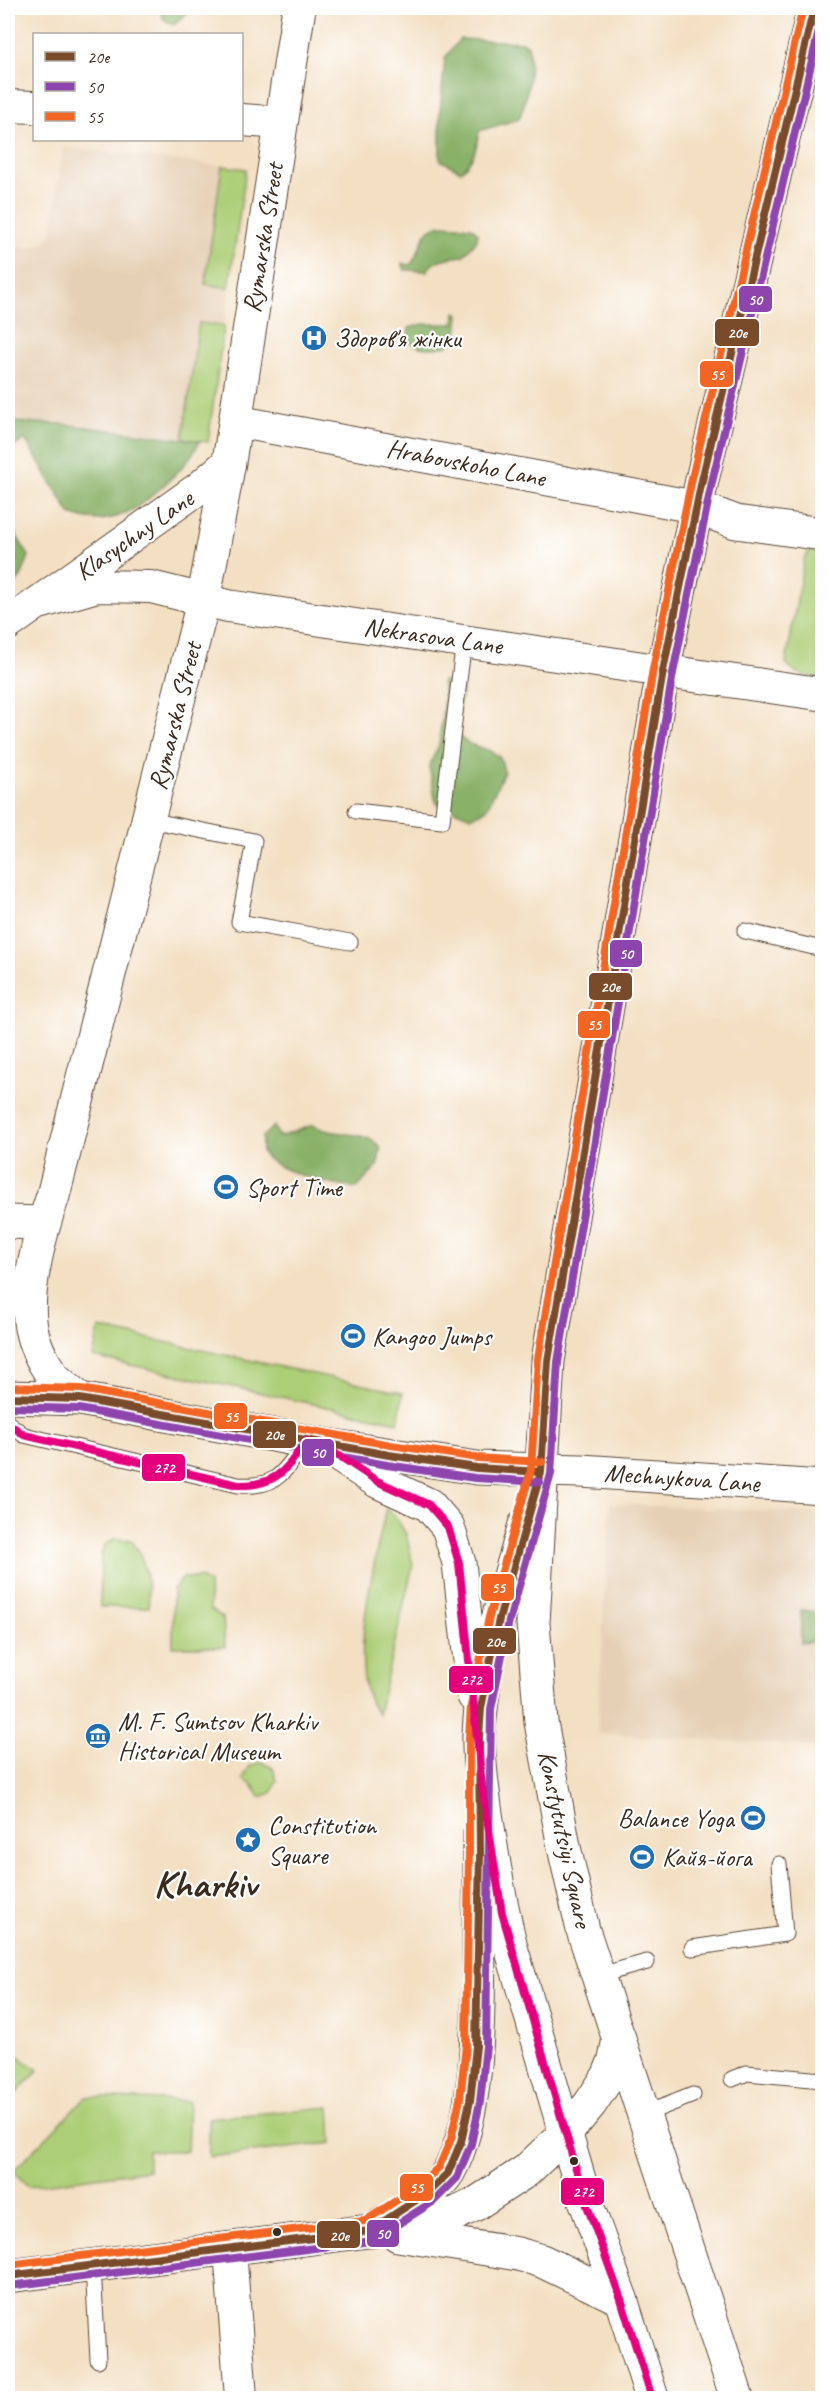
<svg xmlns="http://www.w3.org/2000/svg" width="830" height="2406" font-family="Caveat,sans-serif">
<rect width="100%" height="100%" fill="#fff"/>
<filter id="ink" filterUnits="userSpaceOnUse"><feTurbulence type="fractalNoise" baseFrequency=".0167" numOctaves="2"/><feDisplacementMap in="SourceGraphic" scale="12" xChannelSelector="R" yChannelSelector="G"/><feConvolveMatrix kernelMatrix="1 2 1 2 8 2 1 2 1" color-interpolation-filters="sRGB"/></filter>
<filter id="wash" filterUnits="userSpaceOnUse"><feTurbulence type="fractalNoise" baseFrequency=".008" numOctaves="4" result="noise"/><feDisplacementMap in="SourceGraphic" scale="24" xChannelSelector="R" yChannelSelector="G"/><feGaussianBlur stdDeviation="1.35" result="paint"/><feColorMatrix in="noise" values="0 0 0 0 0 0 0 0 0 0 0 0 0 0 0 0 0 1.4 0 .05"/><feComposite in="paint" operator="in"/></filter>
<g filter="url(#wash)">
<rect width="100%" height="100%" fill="#f3dfc2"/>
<path fill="#e6d0b5" d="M63,147L246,169L208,442L61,424L8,422V247H34L45,242L51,235Z
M610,1504L822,1513V1747L597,1733Z"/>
<path fill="#acce76" stroke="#747c4a" stroke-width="1.5" d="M222,166L246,169L229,288L205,284Z
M199,323L224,326L208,442L183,438Z
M815,550H822V678C808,676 795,676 786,663L804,559L809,552Z
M99,1328L403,1393L398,1422L93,1357Z
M386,1508L395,1516L406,1534L413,1565L378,1714C343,1674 377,1556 386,1508Z
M114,1539L131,1540C147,1560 148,1582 149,1607H100L101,1553L105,1545Z
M183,1578H200L209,1583L210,1609L223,1618L225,1647H173V1589Z
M261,1762L273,1768L277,1781L272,1793L260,1797L253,1786L243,1779L249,1767Z
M8,2049L38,2070L8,2102Z
M86,2097L189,2101L187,2151H148V2170L28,2186L13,2171Z
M330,2107L332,2143L209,2157V2118Z"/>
<path fill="#89b167" stroke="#626e42" stroke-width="1.5" d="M161,8H202L188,12L174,25C165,22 161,18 161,8Z
M460,39L521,42L528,45C532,70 528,96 519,119L479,131C477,148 474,159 461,171L440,160V112L445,58Z
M442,225L471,227L478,233L477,240L463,256C448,258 434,258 427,271L405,270L402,263L410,265C424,250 418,229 442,225Z
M455,312L459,314L457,335L447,346C433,349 418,351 408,339L409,328L423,324H454Z
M8,422L61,424L200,441C191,459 180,470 165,484C138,510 109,530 70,514L25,439L8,450Z
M8,522L29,556L21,577L8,592Z
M442,681H449L463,687C461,699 457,713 457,725C458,751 487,743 500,758C502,761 503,768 504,772L486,810L471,817L436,803L429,766L439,745L444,699Z
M313,1125C334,1138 364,1128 381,1148L377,1167L357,1188C339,1188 268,1170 262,1151C261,1147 262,1141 262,1137L274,1126L279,1137Z
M801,1610L822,1613V1641L801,1643Z"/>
</g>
<g filter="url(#ink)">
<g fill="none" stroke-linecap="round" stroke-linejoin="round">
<g stroke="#574537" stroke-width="17">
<path id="service" d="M356,811L442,821L464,640
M149,820L254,841L239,922L350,942
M745,931L822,949
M8,1423L24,1435L238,1485C280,1488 283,1471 307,1441
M692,1948L785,1934L779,1864
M597,1976L647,1962
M732,2079L747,2073L822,2080
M642,2115L693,2095
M93,2266L98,2360"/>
</g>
<g stroke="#574537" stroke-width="34">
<path id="minor" d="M8,106L34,107
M242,120L281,123
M235,421L696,507
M36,604L97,586L151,587L228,606L663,671
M8,624L199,488L229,462
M230,2249L241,2398"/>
</g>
<g stroke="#574537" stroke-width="35">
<path id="tertiary" d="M696,507L736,522L822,534
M663,671L822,694
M8,1222L44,1223
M8,1397L80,1399L321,1444L477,1468L581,1471L822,1487
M80,1399C71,1391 59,1384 52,1375C43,1362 34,1344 31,1328C24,1293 41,1230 53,1196L203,602L229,462L299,8
M381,2224C401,2212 437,2192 449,2171C481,2114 478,2003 479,1938C479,1903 480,1868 480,1833
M398,2235L518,2254L542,2261L621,2299
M8,2276L369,2231L455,2214L474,2205L526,2171L565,2134L590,2104L608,2077L615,2060L619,2038"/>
</g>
<g stroke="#574537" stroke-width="35">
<path id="primary" d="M321,1444L377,1481L429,1505L448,1527L459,1563L474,1696
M525,1525C505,1593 482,1664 479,1735C478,1758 482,1784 485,1807C492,1856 500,1904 512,1951L585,2200L621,2299L652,2398
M737,2398L583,1930L564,1847L541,1722L533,1623L548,1361L663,671L702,480L814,8"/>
</g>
<use href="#service" stroke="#fff" stroke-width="15"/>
<use href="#minor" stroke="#fff" stroke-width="32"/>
<use href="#tertiary" stroke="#fff" stroke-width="33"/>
<use href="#primary" stroke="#fff" stroke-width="33"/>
<g stroke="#fff" stroke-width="12">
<path id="bus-1" d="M8,1397L80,1399L389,1455L477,1468L541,1472
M8,2276L369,2231L427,2193L448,2173L461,2142L470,2101L476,2046L480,1853L479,1737L481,1708L499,1619L541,1472L548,1361L663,671L702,480L814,8"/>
</g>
<g stroke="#fff" stroke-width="12">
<path id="bus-2" d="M8,1407L79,1409L387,1465L475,1478L540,1482
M9,2286L371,2241L434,2201L457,2178L471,2144L480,2102L486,2046L491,1709L509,1621L551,1474L558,1362L673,673L712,482L822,18"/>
</g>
<g stroke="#fff" stroke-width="12">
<path id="bus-3" d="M8,1387L81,1389L391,1445L478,1458L542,1462
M8,2265L365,2221L420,2185L439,2167L451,2139L460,2099L466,2045L469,1853V1737L471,1706L489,1617L531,1470L538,1359L653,669L692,478L803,8"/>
</g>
<g stroke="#fff" stroke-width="12">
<path id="bus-4" d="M8,1423L24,1435L238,1485C277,1486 285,1470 307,1441
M321,1444L377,1481L429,1505L448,1527L459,1563L482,1786L502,1913L585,2200L621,2299L652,2398"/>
</g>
<use href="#bus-1" stroke="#7a4b2a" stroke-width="8"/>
<use href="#bus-2" stroke="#8e44ad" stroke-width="8"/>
<use href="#bus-3" stroke="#f26522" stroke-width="8"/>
<use href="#bus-4" stroke="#e5007d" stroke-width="8"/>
</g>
</g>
<defs>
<g id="hospital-disc" transform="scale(1.35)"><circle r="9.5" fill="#1f6fb2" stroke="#fff"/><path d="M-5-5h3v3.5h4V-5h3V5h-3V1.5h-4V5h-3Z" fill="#fff"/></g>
<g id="stadium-disc" transform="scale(1.35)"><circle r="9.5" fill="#1f6fb2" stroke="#fff"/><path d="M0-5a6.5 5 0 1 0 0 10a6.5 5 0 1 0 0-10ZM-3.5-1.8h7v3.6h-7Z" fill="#fff"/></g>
<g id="museum-disc" transform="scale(1.35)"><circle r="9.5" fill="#1f6fb2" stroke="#fff"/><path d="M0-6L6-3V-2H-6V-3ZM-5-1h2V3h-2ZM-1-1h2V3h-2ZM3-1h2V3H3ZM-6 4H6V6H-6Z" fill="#fff"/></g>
<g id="sight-disc" transform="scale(1.35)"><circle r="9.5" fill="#1f6fb2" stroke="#fff"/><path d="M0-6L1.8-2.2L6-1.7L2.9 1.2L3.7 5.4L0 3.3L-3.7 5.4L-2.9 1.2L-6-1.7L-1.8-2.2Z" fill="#fff"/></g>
</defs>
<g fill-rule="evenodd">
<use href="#hospital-disc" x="314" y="338"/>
<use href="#stadium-disc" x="226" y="1187"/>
<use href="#stadium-disc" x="353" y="1336"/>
<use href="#museum-disc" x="98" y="1736"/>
<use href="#stadium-disc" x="753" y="1818"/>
<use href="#sight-disc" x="248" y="1840"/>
<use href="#stadium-disc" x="642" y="1857"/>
</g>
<g fill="#3b2a1e" stroke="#fff" stroke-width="2">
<circle cx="574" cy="2161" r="5"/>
<circle cx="277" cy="2232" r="5"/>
</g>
<g text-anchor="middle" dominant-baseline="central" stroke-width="4.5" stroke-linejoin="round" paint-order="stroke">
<g font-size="26" fill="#3b2a1e" stroke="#fff">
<text transform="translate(263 238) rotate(-81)">Rymarska Street</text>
<text transform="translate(466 463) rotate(11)">Hrabovskoho Lane</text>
<text transform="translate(134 535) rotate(-35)">Klasychny Lane</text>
<text transform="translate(433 636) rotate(8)">Nekrasova Lane</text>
<text transform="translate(175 716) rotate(-76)">Rymarska Street</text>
<text transform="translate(682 1478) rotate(4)">Mechnykova Lane</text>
<text transform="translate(565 1839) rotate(78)">Konstytutsiyi Square</text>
</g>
<g font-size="26" fill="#3b2a1e" stroke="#fff" text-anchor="start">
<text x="334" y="338">Здоров'я жінки</text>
<text x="246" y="1187">Sport Time</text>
<text x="372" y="1336">Kangoo Jumps</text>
<text x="118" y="1721">M. F. Sumtsov Kharkiv<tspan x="118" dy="30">Historical Museum</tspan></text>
<text x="734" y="1818" text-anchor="end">Balance Yoga</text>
<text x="268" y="1825">Constitution<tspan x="268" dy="30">Square</tspan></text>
<text x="662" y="1857">Кайя-йога</text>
</g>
<g font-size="38" font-weight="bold" fill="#3b2a1e" stroke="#fff">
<text x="205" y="1884">Kharkiv</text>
</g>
</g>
<g stroke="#fff" stroke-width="2">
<rect x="738" y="285" width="35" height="28" rx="6" fill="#8e44ad"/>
<rect x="714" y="318" width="46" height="29" rx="6" fill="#7a4b2a"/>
<rect x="699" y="360" width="35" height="28" rx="6" fill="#f26522"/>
<rect x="609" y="939" width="34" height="29" rx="6" fill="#8e44ad"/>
<rect x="588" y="972" width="45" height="29" rx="6" fill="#7a4b2a"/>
<rect x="577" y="1010" width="34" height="29" rx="6" fill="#f26522"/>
<rect x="213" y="1402" width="35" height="28" rx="6" fill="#f26522"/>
<rect x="252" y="1420" width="45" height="29" rx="6" fill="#7a4b2a"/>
<rect x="301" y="1438" width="34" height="29" rx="6" fill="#8e44ad"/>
<rect x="141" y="1453" width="45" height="29" rx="6" fill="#e5007d"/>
<rect x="480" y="1573" width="35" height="29" rx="6" fill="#f26522"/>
<rect x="472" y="1627" width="45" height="28" rx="6" fill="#7a4b2a"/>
<rect x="448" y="1665" width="46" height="29" rx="6" fill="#e5007d"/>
<rect x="399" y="2173" width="35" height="29" rx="6" fill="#f26522"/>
<rect x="560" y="2177" width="45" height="29" rx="6" fill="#e5007d"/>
<rect x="366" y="2219" width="34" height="29" rx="6" fill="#8e44ad"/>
<rect x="316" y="2220" width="45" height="29" rx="6" fill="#7a4b2a"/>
</g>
<g font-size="16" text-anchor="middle" font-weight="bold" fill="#fff">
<text x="755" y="305">50</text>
<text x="737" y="338">20е</text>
<text x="717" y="380">55</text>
<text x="626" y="959">50</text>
<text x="610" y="992">20е</text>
<text x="594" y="1030">55</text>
<text x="231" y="1422">55</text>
<text x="274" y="1440">20е</text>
<text x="318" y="1458">50</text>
<text x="164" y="1473">272</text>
<text x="498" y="1593">55</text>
<text x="495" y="1647">20е</text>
<text x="471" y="1685">272</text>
<text x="416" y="2193">55</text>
<text x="583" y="2197">272</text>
<text x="383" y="2239">50</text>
<text x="339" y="2241">20е</text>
</g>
<rect width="830" height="2406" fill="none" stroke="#fff" stroke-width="30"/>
<rect x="33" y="33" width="210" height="108" fill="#ffffff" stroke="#b1aaa5" stroke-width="1.5"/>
<rect x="45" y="52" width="30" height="9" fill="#7a4b2a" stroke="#b1aaa5" stroke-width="1.5"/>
<text x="87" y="63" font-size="18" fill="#3b2a1e">20е</text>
<rect x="45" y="82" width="30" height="9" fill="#8e44ad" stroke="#b1aaa5" stroke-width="1.5"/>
<text x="87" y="93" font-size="18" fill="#3b2a1e">50</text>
<rect x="45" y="112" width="30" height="9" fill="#f26522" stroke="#b1aaa5" stroke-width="1.5"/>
<text x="87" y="123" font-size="18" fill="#3b2a1e">55</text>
</svg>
